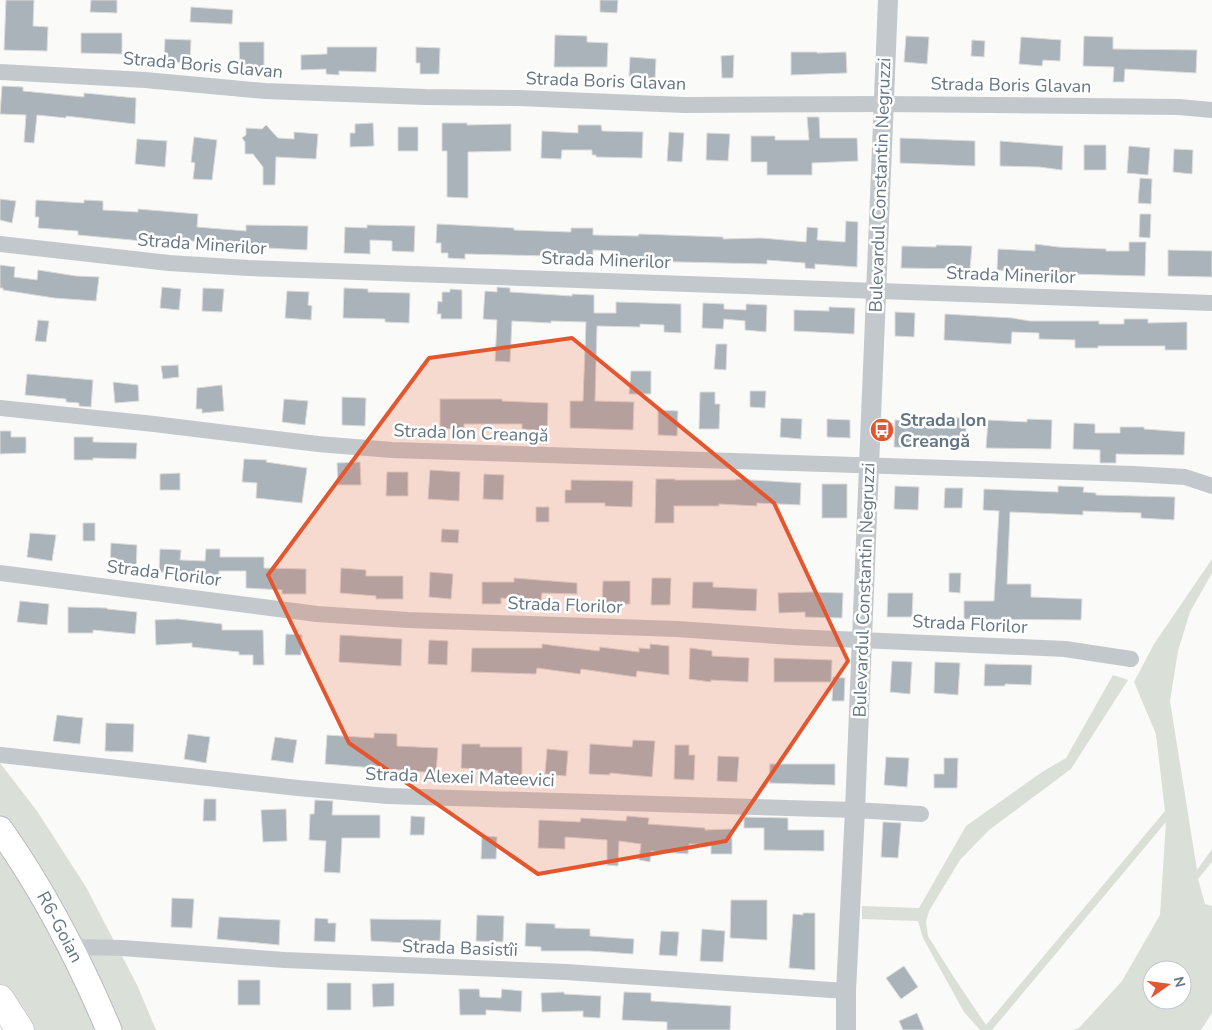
<svg xmlns="http://www.w3.org/2000/svg" width="1212" height="1030" font-family="'Nunito Sans',sans-serif">
<rect width="100%" height="100%" fill="#fafaf8"/>
<path fill="#dadfd7" fill-rule="evenodd" d="M1212,559V573L1190,612L1178,651L1170,701L1197,870L1212,849V862L1198,879L1205,904L1212,906V1013L1201,1030H1073L1079,1028L1122,981L1160,915L1166,822L992,1030H980L964,1012L923,938L918,921L862,919V906L919,908L966,826L1042,772L1066,758L1113,675L1128,680L1071,769L989,830L960,860L929,911L926,922L928,936L953,976L986,1025L1165,811L1156,734L1134,682L1154,644ZM1152,970H1182V1000H1152Z
M0,763L37,811L86,887L114,941H75L0,817Z
M0,844L103,1030H28L0,986Z
M120,952L138,987L156,1030H117L83,954Z"/>
<path fill="#aab3b9" stroke="#dcdcda" d="M6,0H34L33,26L48,27L47,51L4,50Z
M91,0H117V13L90,12Z
M600,0H618L617,13L600,12Z
M191,7L233,10L232,24L190,22Z
M81,33H122V54L81,53Z
M555,35L587,36V42L608,43L607,67H554Z
M906,36L929,37L927,64L904,62Z
M1084,36L1113,37V49L1197,50L1196,73L1125,69L1124,82H1113L1114,67L1083,66Z
M1021,37L1061,40L1060,61L1043,60L1042,66L1019,64Z
M165,39L191,40L190,63L164,62Z
M972,40L985,41L984,57L971,56Z
M239,42H264V70L240,71Z
M327,47H377L376,72L339,71V75L326,74V69L301,70V55L327,54Z
M416,47L440,48L439,74H420V63H416Z
M791,52H817V53L846,52L847,73L791,75Z
M734,55L733,78H722L721,56Z
M630,57L656,59L655,79L629,77Z
M2,86L23,87V91L84,97V93L136,98L135,124L66,116V118L37,115L34,143L24,142L26,115L0,114Z
M807,117H819L820,138H857L858,161L812,163V175H767V162H751V136H775V140H809Z
M373,123L374,146L350,147V133H355V124Z
M442,123H467V125L511,124V151L468,152V198L447,197V151H442Z
M266,125L278,138L294,139V132L318,134L316,159L276,157L275,185H263V167L253,154H245V142L242,138L246,135V128L262,129Z
M578,125H601L602,131L643,132L642,158L596,157V155H592V150H562L561,159L541,158L542,131L578,133Z
M398,127H418V151H398Z
M669,132L684,133L682,162L667,161Z
M707,133L730,134L728,161L706,160Z
M194,137L217,140L212,180L193,179L195,163L191,162Z
M900,138L975,141V166L900,163Z
M137,139L167,141L165,167L135,164Z
M1000,141L1063,146L1062,170L1039,167L1000,166Z
M1084,145H1106V170H1084Z
M1129,146L1150,148L1148,175L1127,173Z
M1174,149L1193,150L1192,174L1173,172Z
M1140,178L1152,179L1151,204L1138,203Z
M0,199L16,201L12,223L0,220Z
M36,200L84,203V200L103,201V210L138,212V209L198,214L197,227L246,231V225L308,226L307,250L266,248V250H226L203,249L204,242L154,238L153,242L78,235V231L38,228L39,217H35Z
M1140,214H1151L1150,238L1139,237Z
M846,221L858,222L857,267L815,264V269L805,268V263L767,260V264L638,261V264H627V261H617V251L593,250V257L465,254V259L448,258V253H441V243H436L437,224L514,228V230L571,232V228H593V235L638,236L639,234L723,237V239L762,238L806,242L807,227L818,228L817,240L845,242Z
M367,225L415,226L414,252L392,251V241L370,240V254L344,253L345,227L367,228Z
M1129,242H1146L1145,276L1071,274L1015,269V271L997,270L998,249L1035,251V244L1058,247L1106,249V251H1129Z
M936,245L972,246L970,269L901,268L902,246L936,247Z
M1168,250L1212,251V277L1168,276Z
M0,265L15,267L14,277L37,280L38,270L76,276L99,277L96,301L54,298L3,290V288H0Z
M162,287L181,289L179,310L160,308Z
M497,287L510,288V292L572,296V294L594,295V313H616V302L681,304V333L664,332V325L640,324V327L597,326L595,401L634,402L633,430L570,428V401H583L586,322L551,321V323L512,321L510,362L495,361L497,320L483,319L485,291L497,292Z
M203,288L224,289L222,312L202,311Z
M344,288L368,289V292L410,293L409,323L385,322V319L343,318Z
M450,289L462,290V319H441V314H437L438,301L442,302V292H450Z
M287,291L309,292L308,305L312,306L311,320L285,318Z
M703,303L724,304V309L746,310V304L767,305L766,332L745,330V321L724,319L723,329L702,328Z
M829,307L855,308L854,334L794,331V310L829,311Z
M895,312L915,313L914,337L895,336Z
M945,314L1012,318L1030,321H1099V324H1124V319H1148V323L1187,322V350H1165V346H1098V348H1075V340L1039,339V333L1012,332L1011,344L944,340Z
M38,320L49,321L46,342L35,341Z
M716,344H727L726,370L714,369Z
M178,365L179,377L163,379L161,366Z
M631,371H651V394H629Z
M27,374L93,380L91,407L79,406V403L66,402V399L25,395Z
M113,382L138,385L139,401L115,403Z
M222,385L224,411L202,413V409H196L197,388Z
M750,391H766L765,408L750,407Z
M700,392H715V404H720L719,429H699Z
M342,397L366,398L365,426L342,425Z
M284,399L308,401L305,425L282,422Z
M440,399H502V401L548,403L547,444L535,443L536,430L522,429V424H464V429H440Z
M658,410L678,411L677,436L658,435Z
M935,417L966,418V444H953V448L894,447L895,420L935,422Z
M781,418L802,419L801,439L780,437Z
M827,419L850,420V438L827,437Z
M1027,419L1052,420L1051,449L986,448L988,420L1027,422Z
M1074,423L1095,424V433H1120V427H1144V429L1185,432L1184,455L1116,454V463H1100V450L1073,449Z
M0,431H11V437H26V453L0,454Z
M74,437H93V442L137,443L136,459L93,458V460H74Z
M244,459L267,460L266,462L307,468L302,503L256,498L257,483L242,482Z
M360,462L361,485H338L337,463Z
M430,470L460,472L459,501L428,499Z
M387,472H408V496H386Z
M180,473V490H160V474Z
M484,474L504,475L503,500L483,499Z
M656,479H675V480H736V479L801,483L800,505L757,503V506L719,504V506H674V523H655Z
M571,480L633,481L632,507L605,506V503H565V490H571Z
M822,484H847V518H822Z
M895,486L919,487L918,510L894,509Z
M1058,486L1084,487L1083,492L1096,493V495L1175,497L1174,520L1141,518V513L1110,512L1083,511V515L1010,512L1007,584H1031V597L1082,599L1081,620L964,619V601H994L999,511L983,510L984,489L1058,492Z
M945,488H963L962,508H944Z
M536,507H549V522H536Z
M83,523H95V541H83Z
M442,529L459,530L458,543L441,542Z
M30,533L56,535L52,561L27,557Z
M111,543L137,545L136,572L110,570Z
M160,549L181,550L180,560L205,561L206,549H220V557H264V568L306,569V594H282V590L246,588V571H219L218,584L193,582L194,573L159,572Z
M341,568L366,570V576H403V599H376V596L340,593Z
M430,572L453,574L451,599L429,597Z
M949,573H961L960,593L949,592Z
M514,578L577,583V594L542,593L541,601L501,598V604H482V582H514Z
M652,578H671L670,605H651Z
M603,581H630V604H602Z
M693,582H713V587L757,589L756,611L692,608Z
M812,592L843,593L842,618L805,617V612L779,613L778,593Z
M888,593H913L912,617H887Z
M20,601L49,604L47,625L17,622Z
M68,607L107,608V609L137,612L135,634L93,630V633H68Z
M178,619L222,624V630H263L264,665H253V655H239V652L192,647V643L156,645L155,620Z
M286,634L302,635L301,655H285Z
M340,635L402,639L401,666L339,662Z
M429,640L448,641L447,665L428,664Z
M542,644L599,651L600,647L639,652V648L650,649V644L669,646V675L637,671L636,677L581,669L580,674L537,668L536,674L471,672L472,648H542Z
M690,648L712,651V656L749,658L748,682L711,680V682L689,679Z
M774,658L832,660L831,682H774Z
M892,661L912,662L910,694L890,692Z
M935,662L960,663L958,695L934,693Z
M985,664L1032,665L1031,685L1005,684V686H984Z
M833,677L845,678L844,701H832Z
M57,715L83,718L80,744L53,741Z
M106,723L134,724L133,752L105,751Z
M374,733L397,734V746L438,748L436,773L325,764L327,735L374,738Z
M188,734L210,737L206,763L184,759Z
M275,737L297,740L293,763L271,760Z
M633,740L655,741L652,777L610,773V775L589,774L590,744L632,747Z
M462,744H480V747H522V776L498,777V771L461,768Z
M675,745H689V755H695L694,780L674,779Z
M547,749L568,751L566,776L545,774Z
M718,756L739,757L737,782L717,781Z
M886,757L909,758L907,787L884,785Z
M944,758H958L957,788H934V774H944Z
M770,764H835V785L769,783Z
M204,799H216V821H203Z
M315,800L333,801L332,815H380V838H342L340,873L324,872L326,841L309,840L310,814H314Z
M286,809L287,841L263,842L261,810Z
M411,816L425,817L424,835H410Z
M627,816L649,818L648,824L705,828V830L732,829V854H711V844H689L688,854L651,851L650,862L639,860L641,844L619,841L618,866L607,865V840L565,837V849L538,848L539,820L580,822L581,818L626,821Z
M744,817L788,818V830H824V851L764,850V828H744Z
M883,822L901,823L898,858L881,857Z
M482,836L497,837L496,859H481Z
M172,898L194,899L192,928L171,927Z
M731,900H767V940L730,938Z
M803,913H815V970L789,968L793,914L803,915Z
M477,915L504,916L503,942L476,941Z
M219,917L280,920L279,945L217,939Z
M315,918L328,919V923H336L335,942L314,941Z
M370,919L441,920L440,941L423,940V944L371,941Z
M526,923L555,924V928L590,929V936L634,939L633,954L590,951H541V947L525,946Z
M702,929L725,931L723,962L700,961Z
M661,931L679,932L677,956L659,955Z
M904,966L918,987L901,999L886,978Z
M238,980H260V1005H238Z
M327,983H351V1010H327Z
M394,983V1006L373,1007L372,984Z
M459,989H479L480,997L501,998L502,989L522,991L521,1012L486,1010V1015H460Z
M564,992V994L601,996L600,1018L583,1017V1011L542,1012L541,993Z
M624,992L651,993V1001L731,1006L730,1030H667V1022L622,1020Z
M917,1013L924,1030H903L899,1021Z"/>
<g fill="none" stroke-linecap="round" stroke-linejoin="round">
<g stroke="#b5babe" stroke-width="27">
<path id="primary" d="M0,829C44,891 79,959 109,1030"/>
</g>
<g stroke="#b4b9bd" stroke-width="29">
<path id="trunk" d="M0,999L20,1030"/>
</g>
<path stroke="#c3c8cc" stroke-width="16" d="M0,72L145,80L265,91L425,97L518,98L684,105L883,104L1179,107L1212,110
M0,244L169,263L248,268L1212,303
M0,408L154,424L318,444L392,450L1134,474L1185,477L1212,486
M0,573L317,614L408,620L677,629L792,637L1065,649L1131,659
M1,755L298,788L388,796L855,810L921,814
M72,947L122,948L285,960L566,972L846,991"/>
<path stroke="#c3c8cc" stroke-width="20" d="M846,1030V991L855,810L888,0"/>
<use href="#primary" stroke="#fff" stroke-width="25"/>
<use href="#trunk" stroke="#fff" stroke-width="28"/>
</g>
<path fill="#e4572e" fill-opacity="0.2" stroke="#e4572e" stroke-width="4" stroke-linejoin="round" d="M572,338L774,503L848,661L726,841L538,874L349,743L268,575L429,358Z"/>
<defs>
<g id="bus-disc" transform="scale(1.25)"><circle r="9.5" fill="#e4572e" stroke="#fff"/><path d="M-5-6H5V4H4V6H2V4H-2V6H-4V4H-5ZM-3.5-4V0h7V-4ZM-3.5 1.2v1.5H-2V1.2ZM2 1.2v1.5H3.5V1.2Z" fill="#fff"/></g>
</defs>
<g fill-rule="evenodd">
<use href="#bus-disc" x="882" y="430"/>
</g>
<g text-anchor="middle" dominant-baseline="central" stroke-width="5" stroke-linejoin="round" paint-order="stroke">
<g font-size="18" fill="#657683" stroke="#fff">
<text transform="translate(203 65) rotate(5)">Strada Boris Glavan</text>
<text transform="translate(606 81) rotate(2)">Strada Boris Glavan</text>
<text transform="translate(1011 85) rotate(1)">Strada Boris Glavan</text>
<text transform="translate(880 185) rotate(-88)">Bulevardul Constantin Negruzzi</text>
<text transform="translate(202 244) rotate(4)">Strada Minerilor</text>
<text transform="translate(606 260) rotate(2)">Strada Minerilor</text>
<text transform="translate(1011 275) rotate(2)">Strada Minerilor</text>
<text transform="translate(471 433) rotate(2)">Strada Ion Creangă</text>
<text transform="translate(164 573) rotate(7)">Strada Florilor</text>
<text transform="translate(864 590) rotate(-88)">Bulevardul Constantin Negruzzi</text>
<text transform="translate(565 605) rotate(2)">Strada Florilor</text>
<text transform="translate(970 624) rotate(3)">Strada Florilor</text>
<text transform="translate(460 777) rotate(2)">Strada Alexei Mateevici</text>
<text transform="translate(60 927) rotate(62)">R6-Goian</text>
<text transform="translate(460 948) rotate(2)">Strada Basistîi</text>
</g>
<g font-size="18" font-weight="bold" fill="#657683" stroke="#fff" text-anchor="start">
<text x="900" y="420">Strada Ion<tspan x="900" dy="21">Creangă</tspan></text>
</g>
</g>
<g transform="translate(1167 985) rotate(76)"><circle r="24" fill="#ffffff" stroke="#c1c8cd"/>
<path d="M0-4L9 19L0 12L-9 19Z" fill="#e4572e"/>
<text y="-8" font-size="14" font-weight="bold" text-anchor="middle" fill="#657683">N</text>
</g>
</svg>
